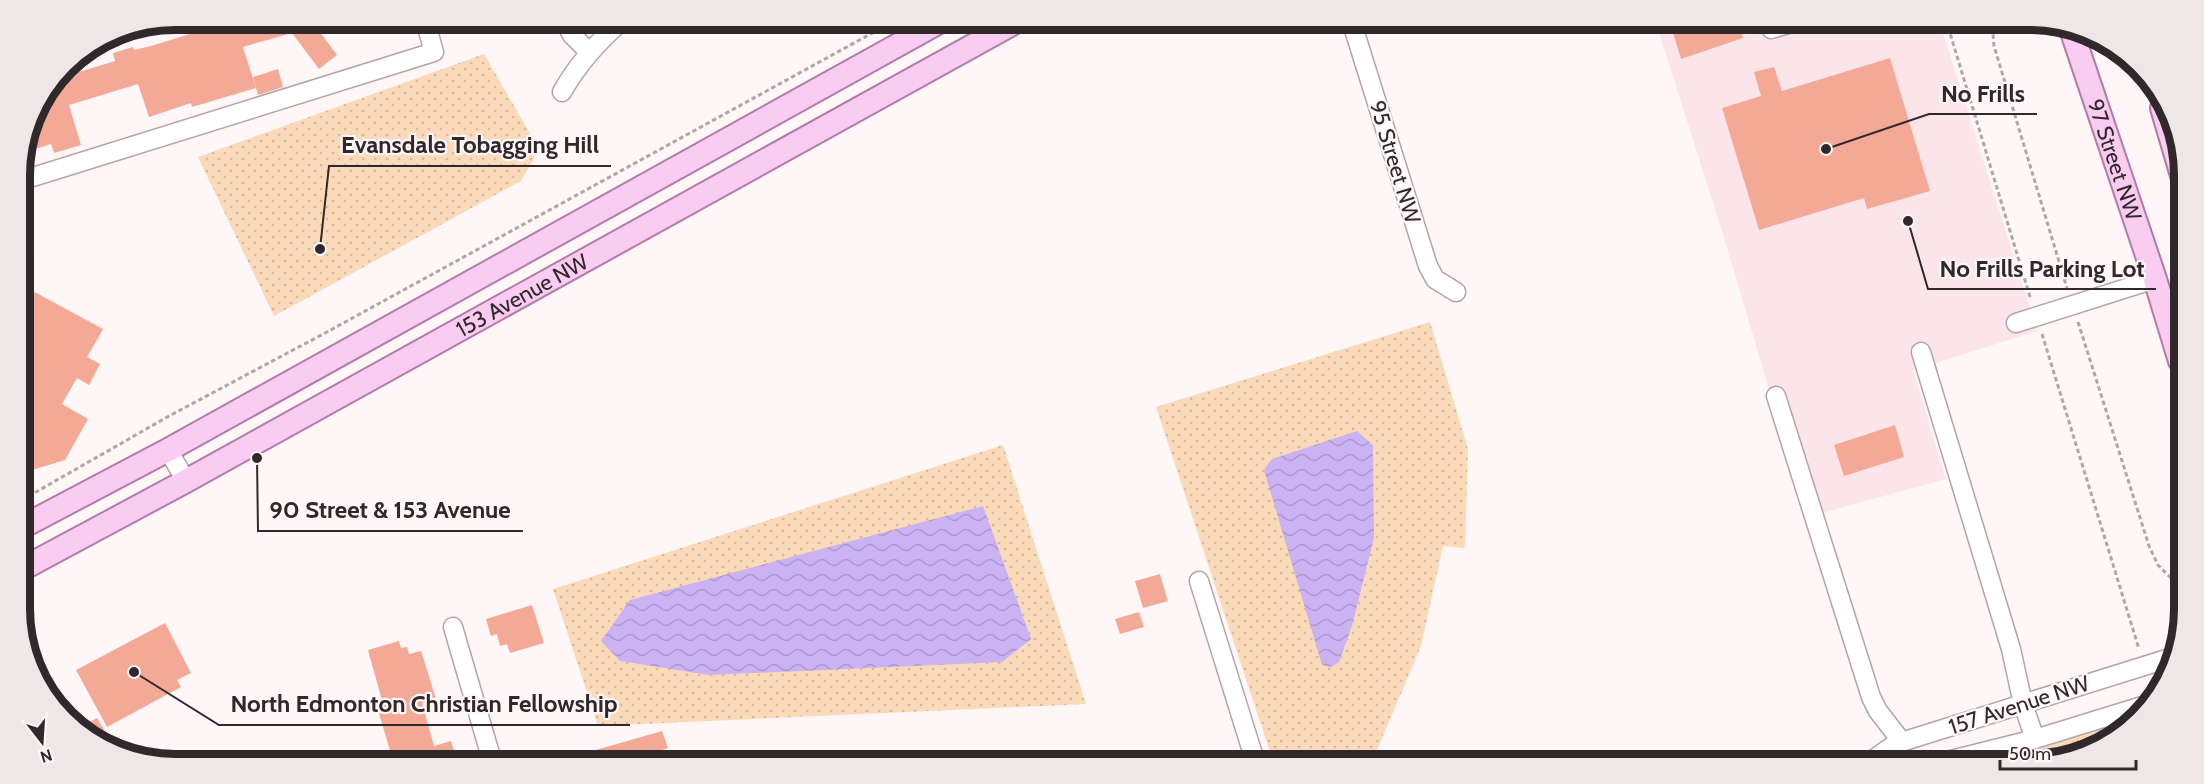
<svg xmlns="http://www.w3.org/2000/svg" width="2204" height="784" font-family="Cabin,sans-serif">
<defs>
<pattern id="grass-tufts" width="24" height="20" patternUnits="userSpaceOnUse" patternTransform="scale(1.5)"><rect width="24" height="20" fill="#fbdaba"/><path d="M3 7l-1-3M5 7V3M7 7l1-3M15 17l-1-3M17 17v-4M19 17l1-3" fill="none" stroke="#d7bba0"/></pattern>
<pattern id="park-dots" width="8" height="8" patternUnits="userSpaceOnUse" patternTransform="scale(1.5)"><rect width="8" height="8" fill="#fbdaba"/><path d="M2 2h.1M6 6h.1" fill="none" stroke="#d7bba0" stroke-width="1.8" stroke-linecap="round"/></pattern>
<pattern id="water-waves" width="16" height="10" patternUnits="userSpaceOnUse" patternTransform="scale(1.5)"><rect width="16" height="10" fill="#cab2f3"/><path d="M0 5q4-4 8 0t8 0" fill="none" stroke="#ae99d0"/></pattern>
</defs>
<rect width="100%" height="100%" fill="#fef6f7"/>
<path fill="#fce5ea" d="M1655,20H1939L2037,331L1913,370L1946,479L1807,517L1722,231Z"/>
<path fill="url(#grass-tufts)" d="M2131,721L2123,733L2039,764H1962L1988,757L2024,752Z"/>
<path fill="url(#park-dots)" d="M484,54L539,149L521,181L274,316L198,157Z
M1430,322L1468,449L1465,548L1443,546L1421,646L1371,764H1274L1156,407Z
M1003,445L1086,704L598,726L553,589Z"/>
<path fill="url(#water-waves)" d="M1357,431L1373,445L1374,538L1352,626L1339,662L1331,667L1322,665L1264,470L1272,459Z
M983,506L1031,639L1002,662L709,675L620,661L601,641L630,600Z"/>
<path fill="#f4a996" d="M235,20H329L317,28L337,55L319,69L292,33L243,47L256,88L192,107L191,103L149,117L138,84L69,105L81,145L54,153L51,144L23,153L36,106L59,75L68,73L69,75L115,61L113,53L133,47L134,50L151,46Z
M1669,20H1737L1743,38L1681,59Z
M1890,58L1930,191L1867,209L1864,198L1759,230L1722,108L1761,96L1754,72L1774,67L1782,91Z
M278,69L283,87L258,95L253,77Z
M29,289L103,329L87,357L100,364L89,385L77,378L62,404L88,419L65,460L22,473L21,304Z
M1895,425L1904,457L1844,476L1834,445Z
M1160,574L1168,601L1143,608L1135,581Z
M532,605L544,643L510,653L507,644L500,646L497,634L491,636L486,619Z
M1139,612L1144,627L1120,634L1115,619Z
M165,623L191,673L177,680L181,687L107,727L76,670Z
M399,641L401,648L407,647L409,654L421,651L436,699L422,703L434,746L451,741L458,764H394L378,710L382,709L381,705L383,704L368,650Z
M97,718L115,749L81,727Z
M662,731L668,748L662,750L666,764H593L589,752Z"/>
<g fill="none" stroke-linecap="round" stroke-linejoin="round">
<g stroke="#b6a3a7" stroke-width="21">
<path id="minor" d="M564,20L572,35L589,52
M1351,20L1428,266L1435,279L1456,292
M1768,20L1771,29L1802,20
M562,92C578,64 598,41 623,20
M20,181L434,52L425,20
M2016,323L2155,279
M1921,352L2011,649L2023,704L2035,739
M1776,396L1871,697L1878,711L1902,742
M168,450L186,481
M1199,581L1256,764
M453,627L493,764
M1867,764L1895,744L2176,656
M1935,764L2035,739L2142,706"/>
</g>
<g stroke="#b17ca7" stroke-width="26">
<g id="major">
<path id="s1" d="M2070,26L2155,279L2180,361"/>
<path d="M2162,108L2183,179"/>
<path d="M22,527L168,450L943,20"/>
<path id="s2" d="M22,569L186,481L1019,20"/>
</g>
</g>
<path stroke="#aea6a7" stroke-width="3" stroke-dasharray="4.5 3" stroke-linecap="butt" d="M1946,20L2031,300
M1997,20L1993,34L1994,46L2067,288
M2078,322L2149,546L2158,565L2177,584
M2042,334L2139,649
M22,500L169,416L327,332L896,20
M29,653L30,648"/>
<use href="#minor" stroke="#fff" stroke-width="18"/>
<use href="#major" stroke="#faccf2" stroke-width="22"/>
</g>
<g text-anchor="middle" dominant-baseline="central" stroke-width="4.5" stroke-linejoin="round" paint-order="stroke">
<g font-size="22" fill="#30282a" stroke="#fef6f7">
<text stroke="none"><textPath href="#s1" startOffset="141">97 Street NW</textPath></text>
<text transform="translate(1395 162) rotate(73)">95 Street NW</text>
<text stroke="none"><textPath href="#s2" startOffset="570">153 Avenue NW</textPath></text>
<text transform="translate(2019 705) rotate(-18)">157 Avenue NW</text>
</g>
</g>
<path d="M0 0H2204V784H0ZM175 30H2029A145 145 0 0 1 2174 175V609A145 145 0 0 1 2029 754H175A145 145 0 0 1 30 609V175A145 145 0 0 1 175 30Z" fill="#eee6e7" fill-rule="evenodd"/>
<path fill="none" stroke="#30282a" stroke-width="8" d="M175 30H2029A145 145 0 0 1 2174 175V609A145 145 0 0 1 2029 754H175A145 145 0 0 1 30 609V175A145 145 0 0 1 175 30Z"/>
<path fill="none" stroke="#30282a" stroke-width="2" d="M1826 149L1929 114H2037M320 249L329 166H611M1908 221L1928 289H2156M257 458L258 531H523M134 672L219 725H630"/>
<g fill="#30282a" stroke="#fef6f7" stroke-width="2">
<circle cx="1826" cy="149" r="6"/>
<circle cx="320" cy="249" r="6"/>
<circle cx="1908" cy="221" r="6"/>
<circle cx="257" cy="458" r="6"/>
<circle cx="134" cy="672" r="6"/>
</g>
<g font-size="24" text-anchor="middle" font-weight="bold" fill="#30282a" stroke="#fef6f7" stroke-width="4.5" stroke-linejoin="round" paint-order="stroke">
<text x="1983" y="102">No Frills</text>
<text x="470" y="153">Evansdale Tobagging Hill</text>
<text x="2042" y="277">No Frills Parking Lot</text>
<text x="390" y="518">90 Street &amp; 153 Avenue</text>
<text x="424" y="712">North Edmonton Christian Fellowship</text>
</g>
<g transform="translate(42 742) rotate(163)" stroke="#fef6f7" stroke-width="4.5" paint-order="stroke">
<path d="M0-4.5L10 22L0 15L-10 22Z" fill="#30282a"/>
<text y="-9" font-size="16" font-weight="bold" text-anchor="middle" fill="#30282a">N</text>
</g>
<path d="M2000 760v9h136v-9" fill="none" stroke="#30282a" stroke-width="3"/>
<text x="2009" y="760" font-size="18" fill="#30282a" stroke="#fef6f7" stroke-width="4.5" paint-order="stroke">50 m</text>
</svg>
